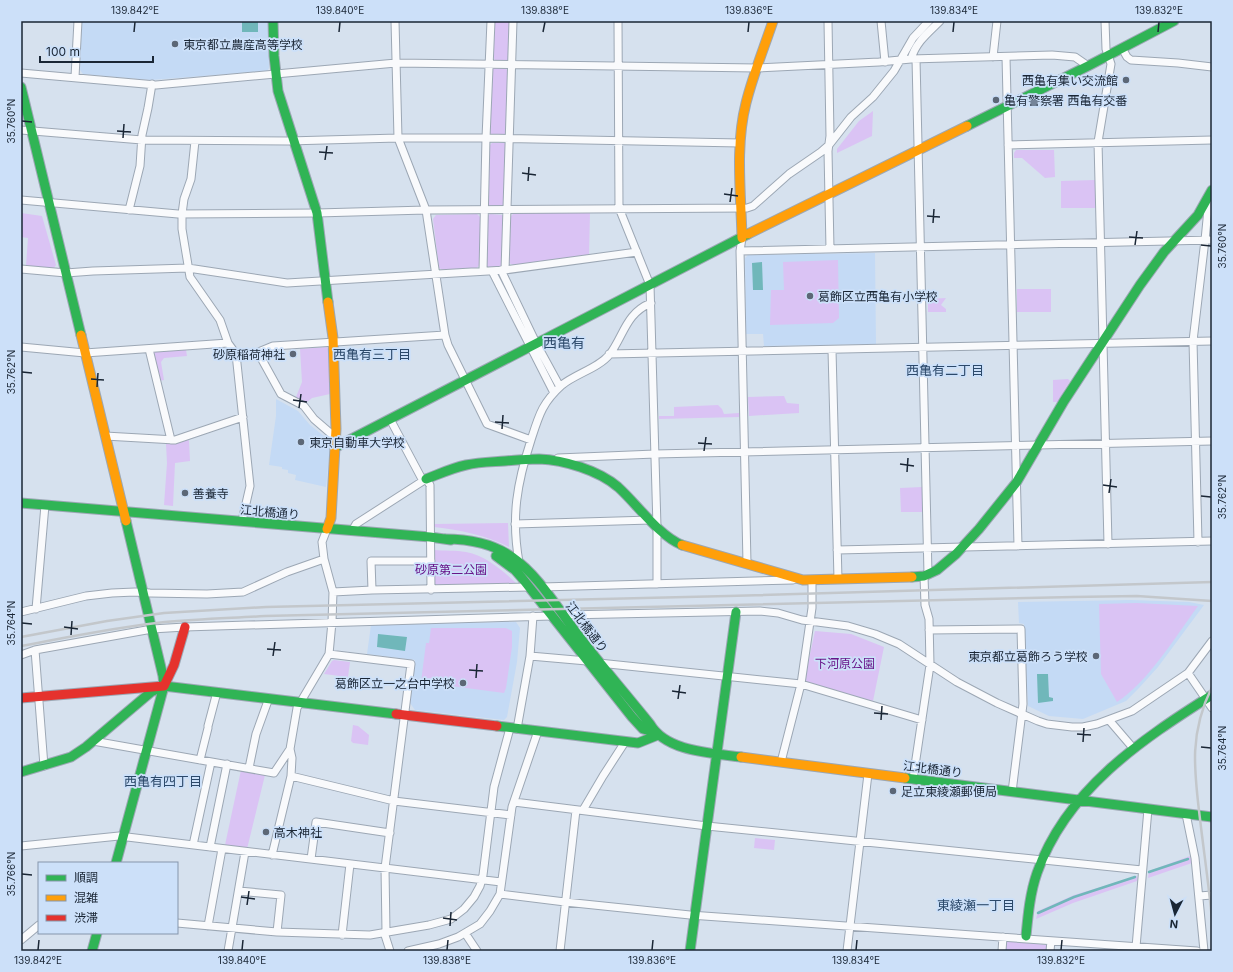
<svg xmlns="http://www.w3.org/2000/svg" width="1233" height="972" font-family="Inter,'Noto Sans JP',sans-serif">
<rect width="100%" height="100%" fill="#d6e1ee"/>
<path fill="#c4daf5" d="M82,21H268L269,68L267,71L151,80L83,74L80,70Z
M875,253L876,344L764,346L763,334H746L745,258L748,255Z
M276,399L298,411L310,425L329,440L330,446L326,487L295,480L296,475L288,473V470L282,469V467L269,465L276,416Z
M1131,600L1189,602L1204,605L1158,667L1139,688L1126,701L1083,719L1049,716L1028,706L1024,624L1019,623L1018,602Z
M516,622L520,628L517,662L507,717L504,720L415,710L410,703L415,660L367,654L371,625Z"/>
<path fill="#dac3f4" d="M494,21H511L509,58L507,60H495L493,57Z
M494,68L506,69L509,73L508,133L505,136L492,135L489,132L492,71Z
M873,111L872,136L837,153V149L859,121Z
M492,143H505L508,147L505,203L502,207L490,206L487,203L489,146Z
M1016,150H1054L1055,177L1045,178L1022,158H1014V153Z
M1095,180V208H1061V181Z
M21,213L42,216L56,265L54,268L26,266L28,238L21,237Z
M514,213H590L589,255L513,265L509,263L511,216Z
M477,214L481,218L479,265L477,268L443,270L439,268L433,219L436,215Z
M490,214L502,215L505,218L503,264L501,267L488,268L486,264L487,217Z
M838,260L839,318L833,323L770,325L771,290H784L783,262Z
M1017,289H1051V312H1017Z
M946,298L941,305L946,309V312H928V299Z
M327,347L329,351L330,394L312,398L306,403L296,397L302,382L300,349Z
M186,350L187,356L164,358L161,362L164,380L159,381L153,353L154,351Z
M1068,379L1070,381L1057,402H1053V380Z
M784,396L787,403L799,404V413L749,416L748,397Z
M718,405L722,409L724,414L739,413V417L659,419V416H674V407Z
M188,439L189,441L190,461L175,463L173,506L164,505L167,463L166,444H176Z
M922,487V512H901L900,488Z
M508,523L509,547C485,535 461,530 434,527V524Z
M434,550C444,551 456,550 466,552C486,556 502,570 516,583L435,586Z
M1137,603L1198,606C1176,636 1148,682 1117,702L1101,674L1099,604Z
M431,628H506L512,631V647L506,688L504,693L421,682L426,643H429Z
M815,631L851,634L884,647L873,701L804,682Z
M334,660L350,662L348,677L324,674L332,661Z
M353,725L358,726L369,735L368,745L353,743L351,741Z
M241,770L265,775L247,849L225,845Z
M755,838L775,840L774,850L754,848Z
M1190,856L1192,863L1148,878L1149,871Z
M1137,876V881L1073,903L1036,919L1038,911L1074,895Z
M1008,941L1046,945L1048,947L1047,951H1004L1005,944Z"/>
<path fill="#70b7ba" d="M242,21H258V32H242Z
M762,262L763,290H753L752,263Z
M378,634L407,637L405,651L377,647Z
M1037,674H1048L1049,697L1053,698V701L1038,703Z"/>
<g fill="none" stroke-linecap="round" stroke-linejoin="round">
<path stroke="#70b7ba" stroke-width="2.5" d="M1149,872L1188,859
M1038,913L1074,897L1135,877"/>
<g stroke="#9ca7b4" stroke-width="9">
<path id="street" d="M395,21L398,138L426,210L445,335L448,345L487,424L531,440
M618,21L619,208L650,285L657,527V584
M828,21L830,136L828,151L830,249
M881,21L885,62
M1105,21L1106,49L1111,64L1098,142L1108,544
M1122,48L1127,57L1131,60L1178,63L1212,67
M993,57L997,21
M1006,57L1018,546
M911,59C916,42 928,33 940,21
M916,59L928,574
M21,73L156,85L396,63L757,68L879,62L911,59L1052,55L1075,57L1088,66
M75,77L78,21
M21,130L142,140L288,141L398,138H486L740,143
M195,141L191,179L184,199L182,214V229L190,277L220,320L228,343L236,354L250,486L242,521
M1008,145L1212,140
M21,200L178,214L317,213L426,210L747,208L753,206L789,174L821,152L829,145L851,117L873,97L894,71L913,38L929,21
M129,210L140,166L142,135L148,108L152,84
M742,238L740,251L747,563
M740,251L1212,240
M21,269L66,273L93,271L188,268L287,283L505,270L637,252
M501,270L536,343L560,387
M505,270L513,21
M483,271L486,138L491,21
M492,271L554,393
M21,347L85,353L228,343
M149,349L171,440
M832,350L838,579
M261,351L260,356L281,394L304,406L314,419L336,438
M236,354L251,355L273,346L445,335
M609,354L1212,341
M390,419L423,481
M105,436L175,440L243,417
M558,458L655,454L1212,441
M515,524L651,520
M352,531L356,524L426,479L430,485L431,590
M1198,542L1193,341L1205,240L1209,199
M837,550L1212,541
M519,562C511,517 517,483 531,440C539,415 542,403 562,385C575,374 599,368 610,354C624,335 626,313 651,303
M542,587L793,580
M372,590L371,561H431
M333,592L372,590L529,587
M36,609L45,505
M21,612L86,596L112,593L135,592L150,593L207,594L243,592L287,572L324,559
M564,615L760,611L778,613L802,620L848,626L875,634L899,644L957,682L997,703L1038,721L1047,724L1072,727H1083L1097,724L1132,711L1188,673L1212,641
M929,630L1021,629L1023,704L1012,792
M35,650L44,766
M329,654L411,664L385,868L386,932
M21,655L35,650L152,629L185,627L552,616
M530,656L587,661
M599,663L801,684L922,720
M1188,673L1212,708
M1109,720L1133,748
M208,726L217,692
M517,729L530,656L533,616
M93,741L274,773L290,749
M200,760L208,728
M781,762L801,684L812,608V580
M249,768L256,734L269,698
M291,776L394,801L511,815
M913,779L930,665L929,619L925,605L924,576
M514,802L707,826L1142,870
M583,810L603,776L625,742
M1186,814L1195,858L1204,951
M193,845L211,762
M21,846L119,836L501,882
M210,847L227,764
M272,855L291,776L292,758L290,749L297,708L329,654L332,622L333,592L324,559L322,542L327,529
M311,859L316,822L390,833
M239,891L281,895L277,932
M500,894L565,902L690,915L1197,951
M1199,896L1212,895
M177,923L277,932L370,935L429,925L451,919L464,909L474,897L480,886L483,875L494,787L510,728
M208,926L222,849
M384,932L390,951
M465,933L477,951
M342,935L350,864
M21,940L39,925
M1136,947L1148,809
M228,951L245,852
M408,951L439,944L458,937L480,924L490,911L500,894L512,807L538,731
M560,951L576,810
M847,951L868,774
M1002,951L1003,937
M1050,951L1051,941"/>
</g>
<g stroke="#9ca7b4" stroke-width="11">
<path id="fast" d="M273,21L274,56L278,91L317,213L328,302
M21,87L81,335
M967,126L1088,66L1174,21
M336,447L748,234
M426,479C439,474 452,468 466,465C479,462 492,462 505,461C516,460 528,459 539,459C564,460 598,470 618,487C637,504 659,536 682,545
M21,503L430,537L451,540
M445,539C469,539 492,543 512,557C538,575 556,606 575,631C599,663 625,693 650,724C666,752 712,753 741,757
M496,556L515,570L522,578L632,717L643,729L654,732
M912,577L924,576L937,570L956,554L979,529L1016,483L1064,401L1140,285L1164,252L1198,215L1212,190
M497,726L638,743L658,735
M21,772L71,757L86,747L151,692L164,686L396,714
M905,778L1212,817
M116,863L164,686L163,676L126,521
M1026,936C1028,915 1030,893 1037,873C1066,790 1141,740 1212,695
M92,951L97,933
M690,951L736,612"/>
</g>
<g stroke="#9ca7b4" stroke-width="11">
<path id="slow" d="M748,234L967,126
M742,238C741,194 735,146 746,103C753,75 764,48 773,21
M81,335L126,521
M327,529L331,518L336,429L333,338L328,302
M682,545L803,580L912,577
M741,757L905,778"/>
</g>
<g stroke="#9ca7b4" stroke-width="11">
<path id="jam" d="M21,698L164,686L174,665L185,627
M396,714L497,726"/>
</g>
<use href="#street" stroke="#f9fafc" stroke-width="7"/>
<use href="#fast" stroke="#30b455" stroke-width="9"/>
<use href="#slow" stroke="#ff9f0a" stroke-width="9"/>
<use href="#jam" stroke="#e5322d" stroke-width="9"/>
<path stroke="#c3c7cb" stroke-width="2.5" d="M21,637L107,621L164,613L266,607L728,596L1212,582
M21,646C69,637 117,627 165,622C199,619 232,618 265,616L1073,597L1137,596L1212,601
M1212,687C1189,733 1194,770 1200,819C1204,853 1209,886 1212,920
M1212,951V939"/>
</g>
<path fill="none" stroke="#1a2635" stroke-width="1.5" d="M134,32L135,22M339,32L340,22M543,32L545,22M748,32L749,22M953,32L954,22M1158,32L1159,22M22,121L32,122M117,131L131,132M123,138L124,124M319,152L333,153M325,160L327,146M522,173L536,175M528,181L529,167M724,194L738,196M730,202L732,188M927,216L940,217M933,223L934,209M1129,237L1143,238M1135,245L1137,231M1201,245L1211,246M22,372L32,373M91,379L104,380M97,387L98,373M293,400L307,402M299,408L301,394M495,422L509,423M502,429L503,415M698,443L712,444M704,451L706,437M900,464L914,466M907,472L908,458M1103,485L1117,487M1109,493L1111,479M1201,496L1211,497M22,623L32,624M64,627L78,629M71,635L72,621M267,649L281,650M273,656L275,642M469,670L483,671M476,678L477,664M672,691L686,693M678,699L680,685M874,713L888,714M881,720L882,706M1077,734L1091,735M1083,742L1084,728M1201,747L1211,748M22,874L32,875M241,897L255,899M247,905L249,891M443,918L457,920M450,926L451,912M38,950L39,940M242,950L243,940M447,950L448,940M652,950L653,940M856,950L857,940M1061,950L1062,940"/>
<g fill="#5c6776" stroke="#cce0f9" stroke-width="1.5">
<circle cx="175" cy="44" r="4"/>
<circle cx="1126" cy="80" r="4"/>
<circle cx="996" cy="100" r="4"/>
<circle cx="810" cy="296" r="4"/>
<circle cx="293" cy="354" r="4"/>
<circle cx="301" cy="442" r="4"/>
<circle cx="185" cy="493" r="4"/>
<circle cx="1096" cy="656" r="4"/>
<circle cx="463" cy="683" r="4"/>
<circle cx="893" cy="791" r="4"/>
<circle cx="266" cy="832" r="4"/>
</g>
<g text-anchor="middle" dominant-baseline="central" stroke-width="3.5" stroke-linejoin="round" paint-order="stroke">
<g font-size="12" fill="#1a2635" stroke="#cce0f9" text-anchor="start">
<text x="183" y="44">東京都立農産高等学校</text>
<text x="1118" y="80" text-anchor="end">西亀有集い交流館</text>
<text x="1004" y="100">亀有警察署 西亀有交番</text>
<text x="818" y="296">葛飾区立西亀有小学校</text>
<text x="285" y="354" text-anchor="end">砂原稲荷神社</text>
<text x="309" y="442">東京自動車大学校</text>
<text x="193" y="493">善養寺</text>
<text x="1088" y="656" text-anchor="end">東京都立葛飾ろう学校</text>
<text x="455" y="683" text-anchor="end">葛飾区立一之台中学校</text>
<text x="901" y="791">足立東綾瀬郵便局</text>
<text x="274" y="832">高木神社</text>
</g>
<g font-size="12" fill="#1a2635" stroke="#cce0f9">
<text transform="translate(270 512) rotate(5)">江北橋通り</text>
<text transform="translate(587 627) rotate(53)">江北橋通り</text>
<text transform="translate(933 769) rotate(7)">江北橋通り</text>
</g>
<g font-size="12" fill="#681489" stroke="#cce0f9">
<text x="451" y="569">砂原第二公園</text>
<text x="845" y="663">下河原公園</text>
</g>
<g font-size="13" fill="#2c496a" stroke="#cce0f9">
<text x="372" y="354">西亀有三丁目</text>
<text x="945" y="370">西亀有二丁目</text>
<text x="163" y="781">西亀有四丁目</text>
<text x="976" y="905">東綾瀬一丁目</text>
</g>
<g font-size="14" fill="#2c496a" stroke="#cce0f9">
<text x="564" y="342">西亀有</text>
</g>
</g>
<rect width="1233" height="972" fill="none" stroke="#cce0f9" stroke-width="44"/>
<rect x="38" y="862" width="140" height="72" fill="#cce0f9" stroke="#8596ab"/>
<rect x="46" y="875" width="20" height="6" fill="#30b455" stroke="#8596ab"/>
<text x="74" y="882" font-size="12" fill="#1a2635">順調</text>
<rect x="46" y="895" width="20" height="6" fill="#ff9f0a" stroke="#8596ab"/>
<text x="74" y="902" font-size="12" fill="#1a2635">混雑</text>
<rect x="46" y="915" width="20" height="6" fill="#e5322d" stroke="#8596ab"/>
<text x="74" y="922" font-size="12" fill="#1a2635">渋滞</text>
<g transform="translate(1175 914) rotate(186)" stroke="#cce0f9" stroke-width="3" paint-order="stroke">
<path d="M0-3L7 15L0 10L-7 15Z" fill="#1a2635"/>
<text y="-6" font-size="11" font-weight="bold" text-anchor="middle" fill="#1a2635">N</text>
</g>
<path d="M40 56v6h113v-6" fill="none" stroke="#1a2635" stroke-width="2"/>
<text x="46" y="56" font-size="12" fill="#1a2635" stroke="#cce0f9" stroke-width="3" paint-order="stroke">100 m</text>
<rect x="22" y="22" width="1189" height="928" fill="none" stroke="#1a2635" stroke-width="1.5"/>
<g font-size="10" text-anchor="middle" fill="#1a2635">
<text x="135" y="14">139.842°E</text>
<text x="340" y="14">139.840°E</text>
<text x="545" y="14">139.838°E</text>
<text x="749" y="14">139.836°E</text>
<text x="954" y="14">139.834°E</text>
<text x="1159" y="14">139.832°E</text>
<text transform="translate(11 121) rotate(-90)" y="4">35.760°N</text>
<text transform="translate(1222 246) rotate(-90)" y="4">35.760°N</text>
<text transform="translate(11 372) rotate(-90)" y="4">35.762°N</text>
<text transform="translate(1222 497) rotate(-90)" y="4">35.762°N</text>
<text transform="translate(11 623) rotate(-90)" y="4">35.764°N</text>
<text transform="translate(1222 748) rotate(-90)" y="4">35.764°N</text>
<text transform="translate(11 874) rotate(-90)" y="4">35.766°N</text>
<text x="38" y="964">139.842°E</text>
<text x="242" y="964">139.840°E</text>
<text x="447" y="964">139.838°E</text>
<text x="652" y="964">139.836°E</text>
<text x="856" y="964">139.834°E</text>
<text x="1061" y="964">139.832°E</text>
</g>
</svg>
